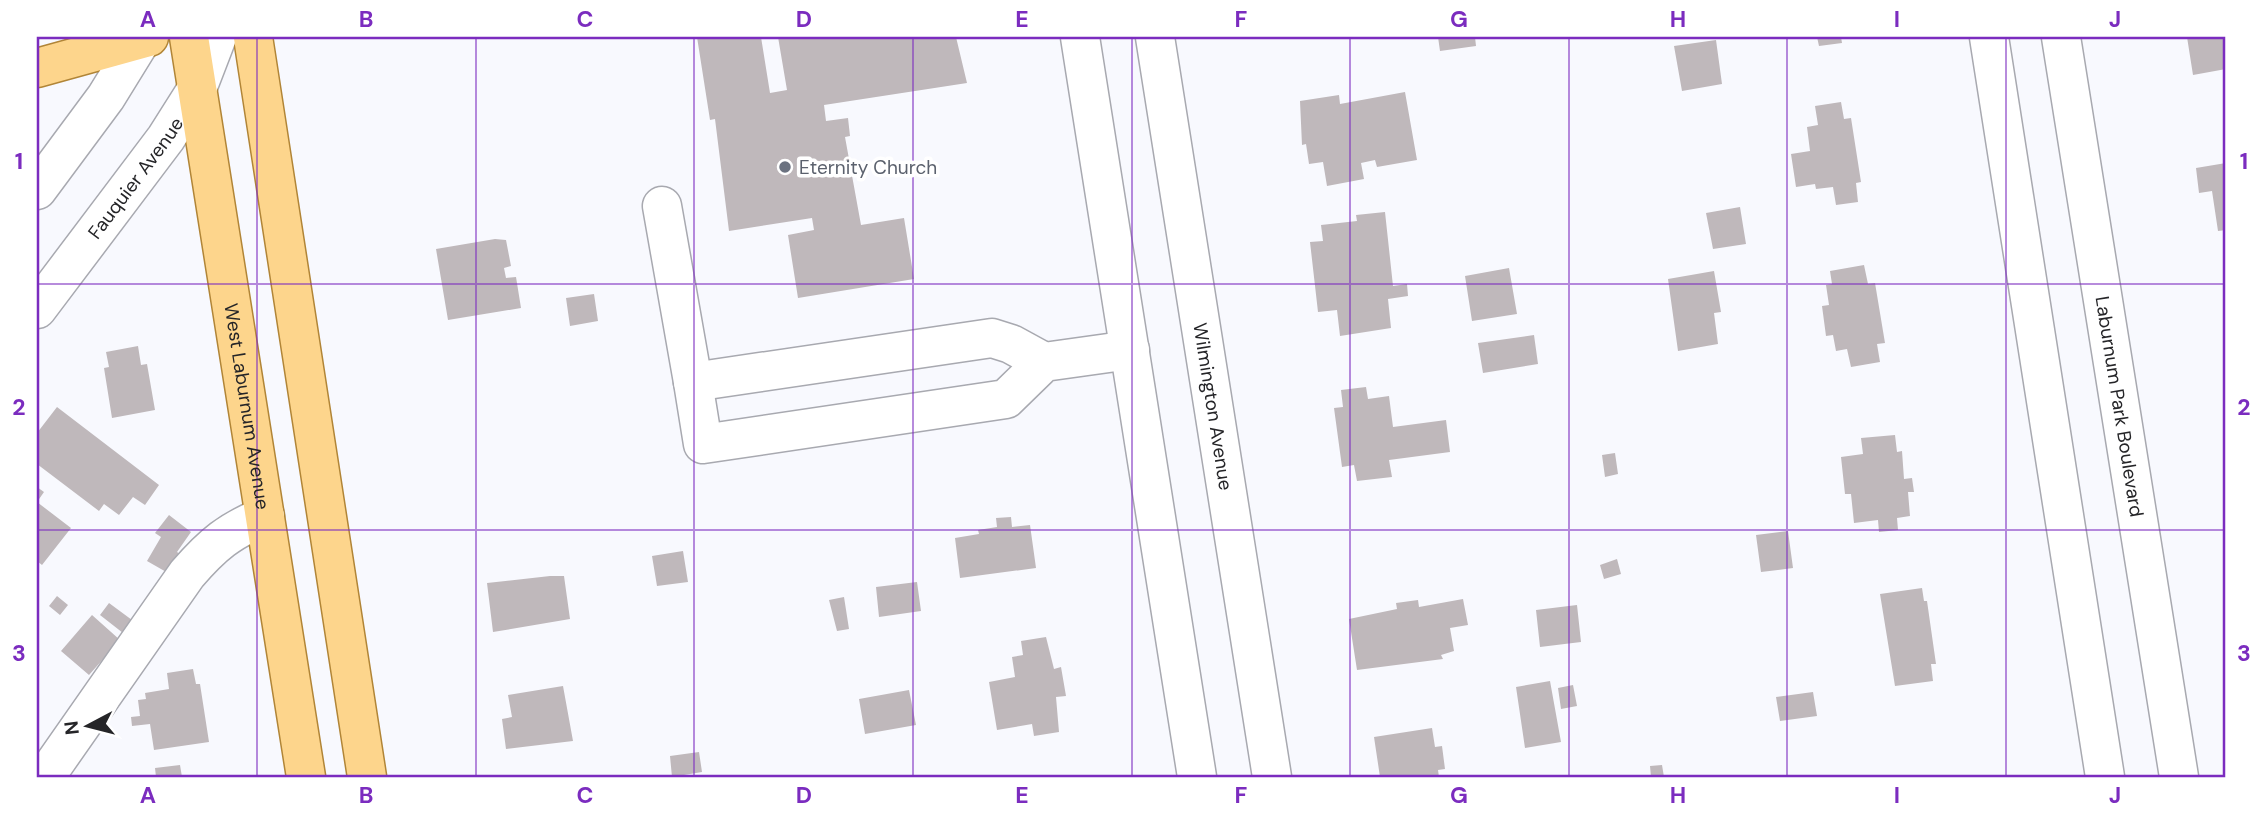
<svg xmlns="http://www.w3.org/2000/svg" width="2263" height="814" font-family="'DM Sans',sans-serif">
<rect width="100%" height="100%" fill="#f8f9fe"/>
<path fill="#bfb8bb" d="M697,37H761L770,93L787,90L778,37H956L967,83L824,105L826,121L848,118L850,136L845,137L861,225L904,218L914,279L798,298L788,235L814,230L812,218L729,231L715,119L710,120Z
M1438,37H1475L1476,46L1440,51Z
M1817,37H1841L1842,43L1819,46Z
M2187,37H2226V69L2193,75Z
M1716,40L1722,84L1682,91L1674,46Z
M1405,92L1417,160L1377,167L1375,160L1361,163L1364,179L1327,186L1323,162L1309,164L1306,144L1302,145L1300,101L1339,95L1340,104Z
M1841,102L1844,119L1851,118L1861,182L1856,183L1858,202L1836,205L1833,187L1816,189L1815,184L1796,187L1791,154L1810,151L1807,127L1818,125L1815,106Z
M2226,163V230L2218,231L2212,191L2199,193L2196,168Z
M1740,207L1746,244L1713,249L1706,213Z
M1385,212L1393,286L1407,284L1408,296L1388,299L1391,328L1340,336L1337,310L1318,312L1310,242L1323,241L1321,225L1357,221L1356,215Z
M495,239L506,240L511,266L504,268L506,278L516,277L521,308L448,320L436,249Z
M1864,265L1868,284L1875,283L1885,343L1877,344L1880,362L1851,367L1847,349L1836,351L1833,335L1826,336L1822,306L1829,305L1826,285L1832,284L1830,271Z
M1509,268L1517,314L1472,321L1465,276Z
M1714,271L1721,312L1714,313L1718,344L1678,351L1668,279Z
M594,294L598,321L570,326L566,298Z
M1534,335L1538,364L1483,373L1478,343Z
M138,346L141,365L147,364L155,410L112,418L104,368L109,367L106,352Z
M1366,387L1368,399L1389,396L1393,427L1446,420L1450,452L1389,460L1392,477L1357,481L1354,465L1342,467L1334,408L1343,407L1341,390Z
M57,407L159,485L145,505L133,497L119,515L104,504L99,511L37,464V433Z
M1895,435L1897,452L1902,451L1904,479L1912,478L1914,492H1908L1910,516L1897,518L1898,530L1879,532L1878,520L1854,523L1851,494H1845L1841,457L1863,454L1861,438Z
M1615,453L1618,474L1605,477L1602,455Z
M37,487L44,492L37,502L71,528L42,565L37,561Z
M169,515L191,532L177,552L180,554L168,573L147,561L161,537L155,533Z
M1011,517L1012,527L1030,525L1036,568L960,578L955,538L979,534L978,530L997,527L996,518Z
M1788,531L1793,568L1761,572L1756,535Z
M683,551L688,582L657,586L652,556Z
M1617,559L1621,574L1604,579L1600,565Z
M550,576H564L570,619L493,632L487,583Z
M917,582L921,611L879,617L876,587Z
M1922,588L1924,601H1927L1936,664H1931L1933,681L1895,686L1880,594Z
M57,596L68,605L60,615L49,606Z
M844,597L849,629L837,631L829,600Z
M1463,599L1468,625L1450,628L1454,651L1441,655L1443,659L1357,670L1349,619L1397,609L1396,603L1418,600L1419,607Z
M109,603L132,620L123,633L100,615Z
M1577,605L1581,642L1540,647L1536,610Z
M92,615L120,640L89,675L61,651Z
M1046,637L1054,669L1061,667L1066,696L1056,697L1059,732L1034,736L1032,724L997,730L989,682L1015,677L1012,657L1023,655L1021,641Z
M193,669L196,684H200L209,742L154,750L150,724L132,726L131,717L140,716L138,700L146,699L145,693L169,689L167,673Z
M1550,681L1561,742L1525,748L1516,687Z
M1573,685L1577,706L1561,709L1558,688Z
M563,686L573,741L506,749L502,719L512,717L508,695Z
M909,690L916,725L865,734L859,699Z
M1813,692L1817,716L1780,721L1776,697Z
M1432,728L1435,747L1442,746L1445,769L1438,770L1439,777H1380L1374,737Z
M699,752L702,772L672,777L670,756Z
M180,765L182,777H156L155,768Z
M1662,765L1664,777H1651L1650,766Z"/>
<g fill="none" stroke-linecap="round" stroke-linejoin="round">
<g stroke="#a8a9b0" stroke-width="41">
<g id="minor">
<path d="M1080,37L1197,777"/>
<path id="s1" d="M1155,37L1272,777"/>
<path d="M1989,37L2105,777"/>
<path id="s2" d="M2061,37L2179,777"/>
<path d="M37,190L106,97L143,37"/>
<path d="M662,206L693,382"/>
<path id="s3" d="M37,309L166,138L197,89L217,37"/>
<path d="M1044,362L1006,399L703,444L693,382L992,338L1011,344L1044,362L1130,350"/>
<path d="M45,777L187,574C213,544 229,531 265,516"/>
</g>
</g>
<g stroke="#b18537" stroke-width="41">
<g id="major">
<path id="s4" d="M189,37L306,777"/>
<path d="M253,37L367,777"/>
<path d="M37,68L149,37"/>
</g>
</g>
<use href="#minor" stroke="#fff" stroke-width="38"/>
<use href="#major" stroke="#fdd58c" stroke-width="38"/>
</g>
<path fill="none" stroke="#7b2cbf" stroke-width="2" stroke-opacity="0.55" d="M257,37V777M476,37V777M694,37V777M913,37V777M1132,37V777M1350,37V777M1569,37V777M1787,37V777M2006,37V777M37,284H2226M37,530H2226"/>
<circle fill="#6b7280" stroke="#fff" stroke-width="2.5" cx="785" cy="167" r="7"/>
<g text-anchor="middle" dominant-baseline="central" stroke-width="7" stroke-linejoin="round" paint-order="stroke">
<g font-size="19" fill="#5b616d" stroke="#fff" text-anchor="start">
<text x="799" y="167">Eternity Church</text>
</g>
<g font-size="19" fill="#252528" stroke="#fff">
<text stroke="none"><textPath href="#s3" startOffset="164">Fauquier Avenue</textPath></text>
<text stroke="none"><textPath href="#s4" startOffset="374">West Laburnum Avenue</textPath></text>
<text stroke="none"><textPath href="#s1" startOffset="374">Wilmington Avenue</textPath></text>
<text stroke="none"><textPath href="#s2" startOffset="374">Laburnum Park Boulevard</textPath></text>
</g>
</g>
<rect width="2263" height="814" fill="none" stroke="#ffffff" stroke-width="77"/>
<g transform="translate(88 726) rotate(263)" stroke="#ffffff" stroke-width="5" paint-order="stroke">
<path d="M0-5L12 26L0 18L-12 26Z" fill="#252528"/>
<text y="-10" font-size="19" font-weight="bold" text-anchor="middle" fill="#252528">N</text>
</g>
<rect x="38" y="38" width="2186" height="738" fill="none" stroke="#7b2cbf" stroke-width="2.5"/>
<g font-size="23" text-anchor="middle" font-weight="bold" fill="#7b2cbf">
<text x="148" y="27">A</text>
<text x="366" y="27">B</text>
<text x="585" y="27">C</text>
<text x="804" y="27">D</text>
<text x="1022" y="27">E</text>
<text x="1241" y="27">F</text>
<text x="1459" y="27">G</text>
<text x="1678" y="27">H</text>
<text x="1897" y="27">I</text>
<text x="2115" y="27">J</text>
<text x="19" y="169">1</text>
<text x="2244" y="169">1</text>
<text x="19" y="415">2</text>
<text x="2244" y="415">2</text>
<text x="19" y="661">3</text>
<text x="2244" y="661">3</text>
<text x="148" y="803">A</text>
<text x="366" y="803">B</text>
<text x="585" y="803">C</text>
<text x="804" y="803">D</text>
<text x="1022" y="803">E</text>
<text x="1241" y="803">F</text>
<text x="1459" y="803">G</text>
<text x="1678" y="803">H</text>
<text x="1897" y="803">I</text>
<text x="2115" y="803">J</text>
</g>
</svg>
